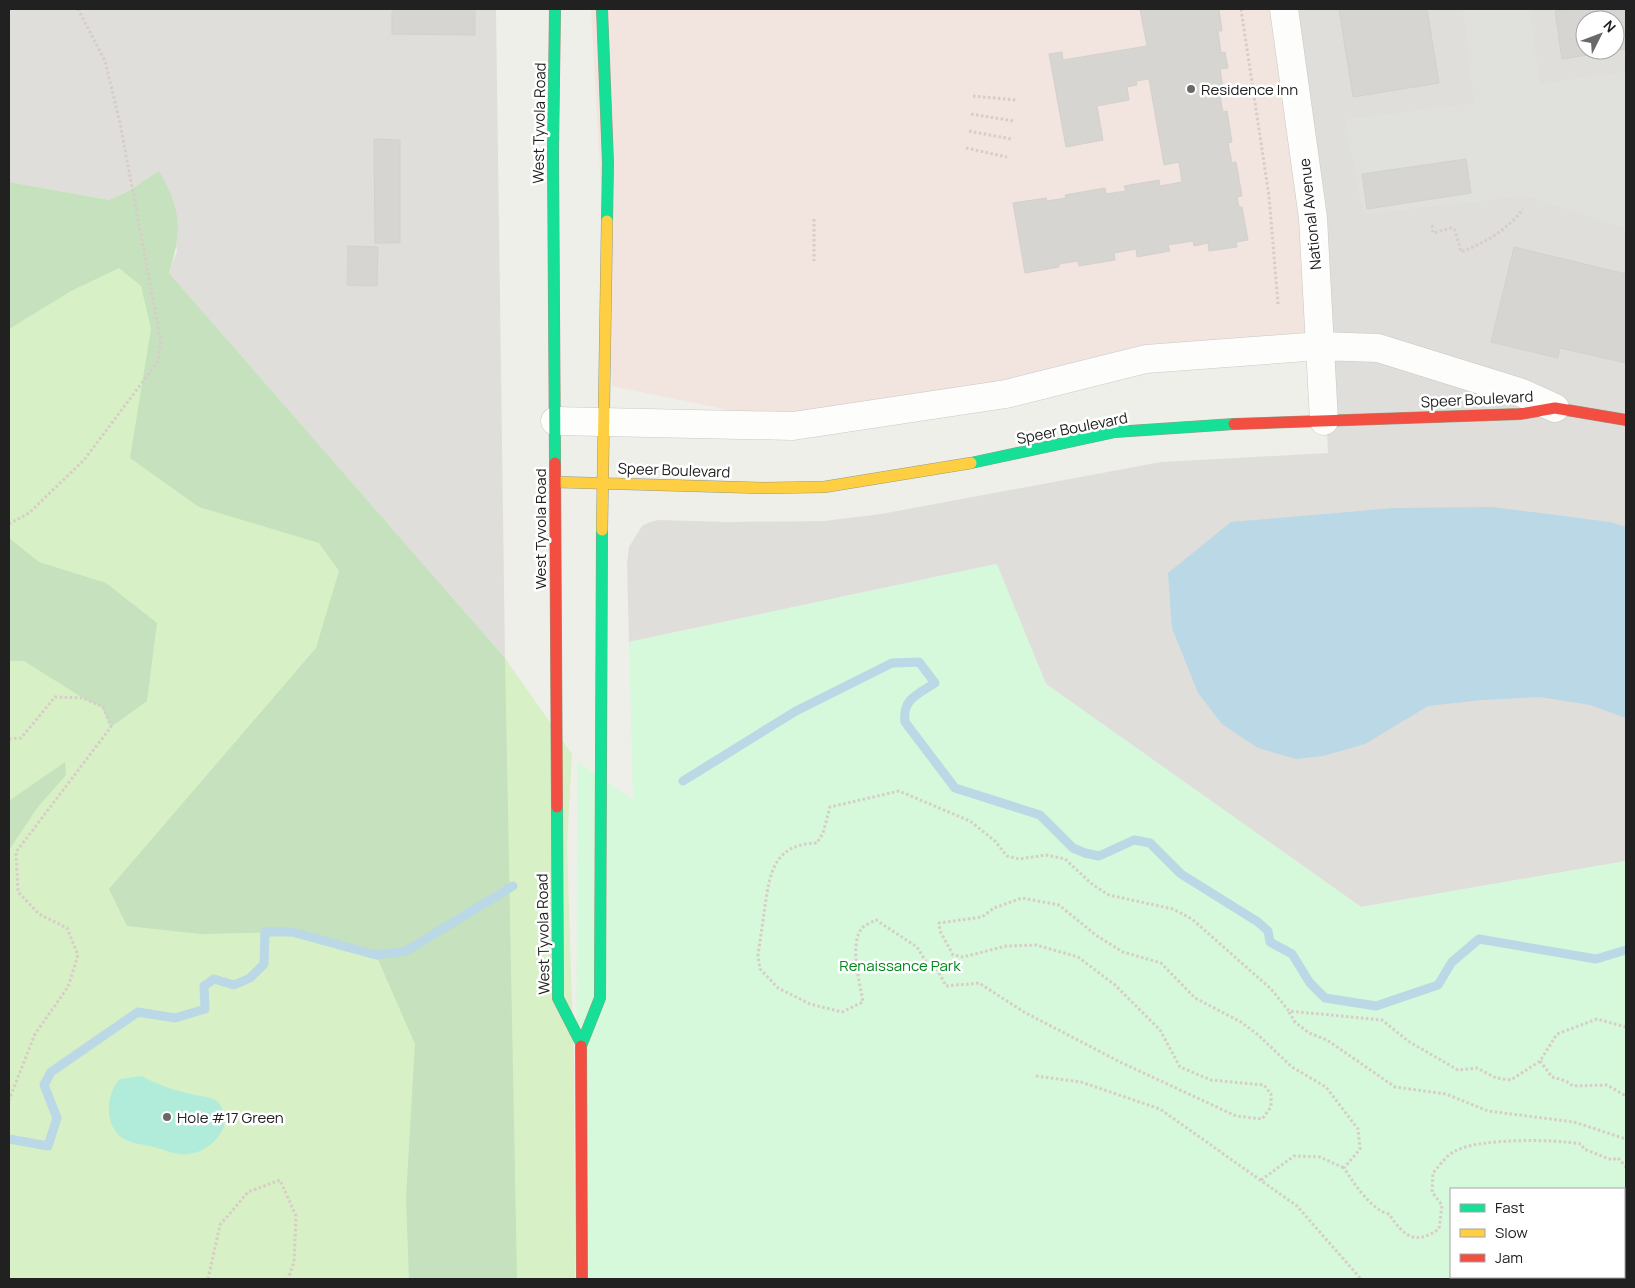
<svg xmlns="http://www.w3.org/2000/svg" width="1635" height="1288" font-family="Manrope,sans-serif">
<rect width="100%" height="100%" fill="#efefea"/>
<path fill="#dfdedb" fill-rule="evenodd" d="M9,9H496L505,658L169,273L177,251L159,172L127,192L109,200L9,182Z
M1288,9H1626V861L1361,907L1046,684L996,564L629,642L627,564L629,547L642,526L650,522L659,520L727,522L824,521L881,514L1161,462L1328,453L1323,343ZM1585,20H1615V50H1585Z"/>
<path fill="#f2e4df" d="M591,9H1280L1317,343L795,424L612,386Z"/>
<path fill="#d7f0c6" d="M159,171C181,209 183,231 169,273L505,658L572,754L567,846L574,1065L575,1279H9V182L109,200L127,192Z"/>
<path fill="#c5e1bd" d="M159,171C182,211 182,230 169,273L505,658L517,1279H409L406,1197L415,1044L376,955L292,932L201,934L127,926L109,889L316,648L339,571L319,543L199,507L130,458L151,329L141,286L119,268L71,291L9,329V182L109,200L127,192Z
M9,538L39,562L106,583L157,623L147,701L111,727L102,707L83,698L24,661H9Z
M65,762L66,775L37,808L9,850V801Z"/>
<path fill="#d6f8db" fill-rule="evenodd" d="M997,564L1046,684L1361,907L1626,861V1279H576L577,761L633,800L629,642ZM1451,1189H1624V1277H1451Z"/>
<path fill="#b1ebda" d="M142,1076C157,1085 174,1090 191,1094C199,1096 211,1097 217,1101C223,1106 226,1118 224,1126C218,1143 198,1157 179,1154C171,1153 162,1149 154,1147C143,1144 130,1144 121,1137C104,1123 106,1093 120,1079Z"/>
<path fill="#e0e0dd" d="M1463,9H1529L1540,84L1626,72V228L1525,196L1363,214L1345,120L1474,103Z"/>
<path fill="#bad8e6" d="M1492,507L1610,522L1626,527V718L1590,705L1540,697L1482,700L1428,706L1365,744L1323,756L1296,759L1258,748L1222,724L1198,693L1172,628L1168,573L1231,522L1393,508Z"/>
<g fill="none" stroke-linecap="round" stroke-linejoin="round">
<path stroke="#bad8e6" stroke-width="9" d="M683,781L796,711L892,663L919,662L935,683C918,694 902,699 905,722L955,788L1040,815L1073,848L1085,853L1099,856L1134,840L1150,843L1181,874L1258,922L1268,931L1270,942L1292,954L1310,983L1325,998L1376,1006L1438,985L1452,962L1479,939L1596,959L1626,950
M9,1139L48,1146L57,1118L44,1085L51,1072L138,1012L175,1018L205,1009L204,986L214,979L234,985L250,978L264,964L265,932H292L376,955L406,951L513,886"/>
</g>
<path fill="#d6d5d1" stroke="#d3d1cb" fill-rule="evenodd" d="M392,9H475V35L392,34Z
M1140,9H1219L1222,31H1218L1221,53L1225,52L1228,68L1220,69L1223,88L1219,90L1223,112L1227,111L1232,142L1228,143L1232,163L1236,162L1242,196L1237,197L1239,207H1242L1248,240L1236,242L1237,247L1209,251L1208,243L1194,246L1193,241L1168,245L1170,251L1137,257L1136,249L1114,253L1115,260L1079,266L1078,261L1059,264V267L1025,273L1013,203L1046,198L1047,201L1066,198L1065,195L1105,188L1106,194L1126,191L1124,186L1159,180L1160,186L1182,182L1179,162L1164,165L1149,79L1136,81L1137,85L1127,87L1129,100L1097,106L1103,140L1066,147L1049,54L1062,52L1063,60L1147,46Z
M1339,9H1427L1439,83L1353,97Z
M1571,9H1626V49L1562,59L1555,11ZM1585,20H1615V50H1585Z
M374,139L400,140V243H375Z
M1466,159L1471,193L1367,209L1362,174Z
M348,246L378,247L377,286L347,285Z
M1514,247L1626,274V363L1560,348L1558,358L1491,342Z"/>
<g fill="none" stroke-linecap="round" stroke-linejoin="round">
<g stroke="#c8c8c6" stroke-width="29">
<path id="street" d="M1284,9L1313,218L1324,421
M555,421L793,426L1006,394L1146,359L1320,346L1378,348L1522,393L1555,408"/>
</g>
<g stroke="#969b80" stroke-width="12">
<path id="fast" d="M555,9L553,152L555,463
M602,9L608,163L607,221
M971,463L1115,432L1234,424
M557,807L558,998L581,1043
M581,1046L600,998L602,530"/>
</g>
<g stroke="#969b80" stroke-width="12">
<path id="slow" d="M555,482L764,488L824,487L971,463
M602,530L607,221"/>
</g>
<g stroke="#969b80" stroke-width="12">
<path id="jam" d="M1234,424L1520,414L1555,408L1626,420
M555,463L557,807
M581,1046L582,1279"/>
</g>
<path stroke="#d8ccc8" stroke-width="3" stroke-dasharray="2.5 2.5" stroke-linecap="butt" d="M1241,9L1269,196L1278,304
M973,96L1016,100
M971,114L1014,121
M969,131L1011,139
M966,148L1007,157
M814,219V261
M1432,225L1433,233L1451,228L1455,230L1461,252C1486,242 1506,231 1523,209
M9,524L29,513L84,460L157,363L161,342L120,123L105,61L78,9
M9,739L21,738L55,697L83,698L103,707L111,727L16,852L18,892L39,914L67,928L78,955L68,987L35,1034L9,1100
M1289,1012L1295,1022L1309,1033L1327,1040L1395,1087L1446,1094L1488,1111L1574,1122L1626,1139
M1626,1027L1597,1019L1557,1034L1540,1061L1511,1080L1496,1078L1477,1068L1458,1070L1408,1041L1382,1020L1289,1011L1271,989L1192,919L1173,909L1109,895L1093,885L1065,859L1046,855L1019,859L1007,856L995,841L970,821L899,791L830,807L823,833L817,843C775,844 770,871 765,906C763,922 760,939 758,956L760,969L778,988L810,1004L842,1012L863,1002C860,983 849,944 862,928C865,925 872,922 876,920L917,947L927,963L936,967L946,986L979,983L1024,1012L1120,1062L1236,1116L1262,1119L1271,1107V1094L1264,1085L1211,1080L1180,1067L1160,1030L1115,985L1078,957L1036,945L1006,946L963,957L953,955L940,931L939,923L982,917L994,908L1022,898L1059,905L1097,936L1123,952L1161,963L1195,998L1241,1022L1257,1034L1292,1067L1326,1087L1358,1129L1360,1149L1344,1168C1353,1182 1372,1211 1389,1214C1404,1236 1414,1246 1439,1229L1442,1205L1432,1192L1433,1173C1439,1166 1447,1155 1455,1151C1480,1138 1553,1139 1581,1144L1584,1149L1612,1160L1618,1158L1626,1167
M1540,1061L1552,1077L1566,1081L1573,1086L1607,1085L1626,1096
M1036,1076L1081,1082L1160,1109L1297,1206L1361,1279
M1261,1180L1294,1156L1320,1157L1344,1168
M208,1279L220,1225L248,1192L280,1180L296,1216L294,1262L288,1279"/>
<use href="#street" stroke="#fdfdfc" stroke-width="28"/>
<use href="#fast" stroke="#16e098" stroke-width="11"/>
<use href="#slow" stroke="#ffcf43" stroke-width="11"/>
<use href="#jam" stroke="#f24e42" stroke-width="11"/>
</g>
<g fill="#696967" stroke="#fff" stroke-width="2">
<circle cx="1191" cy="89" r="5"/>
<circle cx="167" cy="1117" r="5"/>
</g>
<g text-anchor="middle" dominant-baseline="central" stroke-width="5" stroke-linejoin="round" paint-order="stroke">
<g font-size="15" fill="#212121" stroke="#fff" text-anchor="start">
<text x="1201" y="89">Residence Inn</text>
<text x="177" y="1117">Hole #17 Green</text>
</g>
<g font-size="15" fill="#212121" stroke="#fff">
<text transform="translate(539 123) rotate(-89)">West Tyvola Road</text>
<text transform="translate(1310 214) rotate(-96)">National Avenue</text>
<text transform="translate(1477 399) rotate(-3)">Speer Boulevard</text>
<text transform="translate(1072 428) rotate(-11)">Speer Boulevard</text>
<text transform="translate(674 470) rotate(2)">Speer Boulevard</text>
<text transform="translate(540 529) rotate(-90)">West Tyvola Road</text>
<text transform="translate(543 934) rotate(-91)">West Tyvola Road</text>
</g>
<g font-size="15" fill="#01891c" stroke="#fff">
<text x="900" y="965">Renaissance Park</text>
</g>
</g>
<rect width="1635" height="1288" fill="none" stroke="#212121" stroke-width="20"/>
<rect x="1450" y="1188" width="175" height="90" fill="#ffffff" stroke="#a6a6a6"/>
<rect x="1460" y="1204" width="25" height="8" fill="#16e098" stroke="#a6a6a6"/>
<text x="1495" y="1213" font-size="15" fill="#212121">Fast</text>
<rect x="1460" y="1229" width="25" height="8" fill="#ffcf43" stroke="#a6a6a6"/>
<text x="1495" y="1238" font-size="15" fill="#212121">Slow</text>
<rect x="1460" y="1254" width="25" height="8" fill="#f24e42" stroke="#a6a6a6"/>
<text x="1495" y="1263" font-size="15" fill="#212121">Jam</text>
<g transform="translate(1600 35) rotate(48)"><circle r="24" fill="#ffffff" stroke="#a6a6a6"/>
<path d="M0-4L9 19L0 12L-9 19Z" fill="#696967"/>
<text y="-8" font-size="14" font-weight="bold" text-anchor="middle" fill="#212121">N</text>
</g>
</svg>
